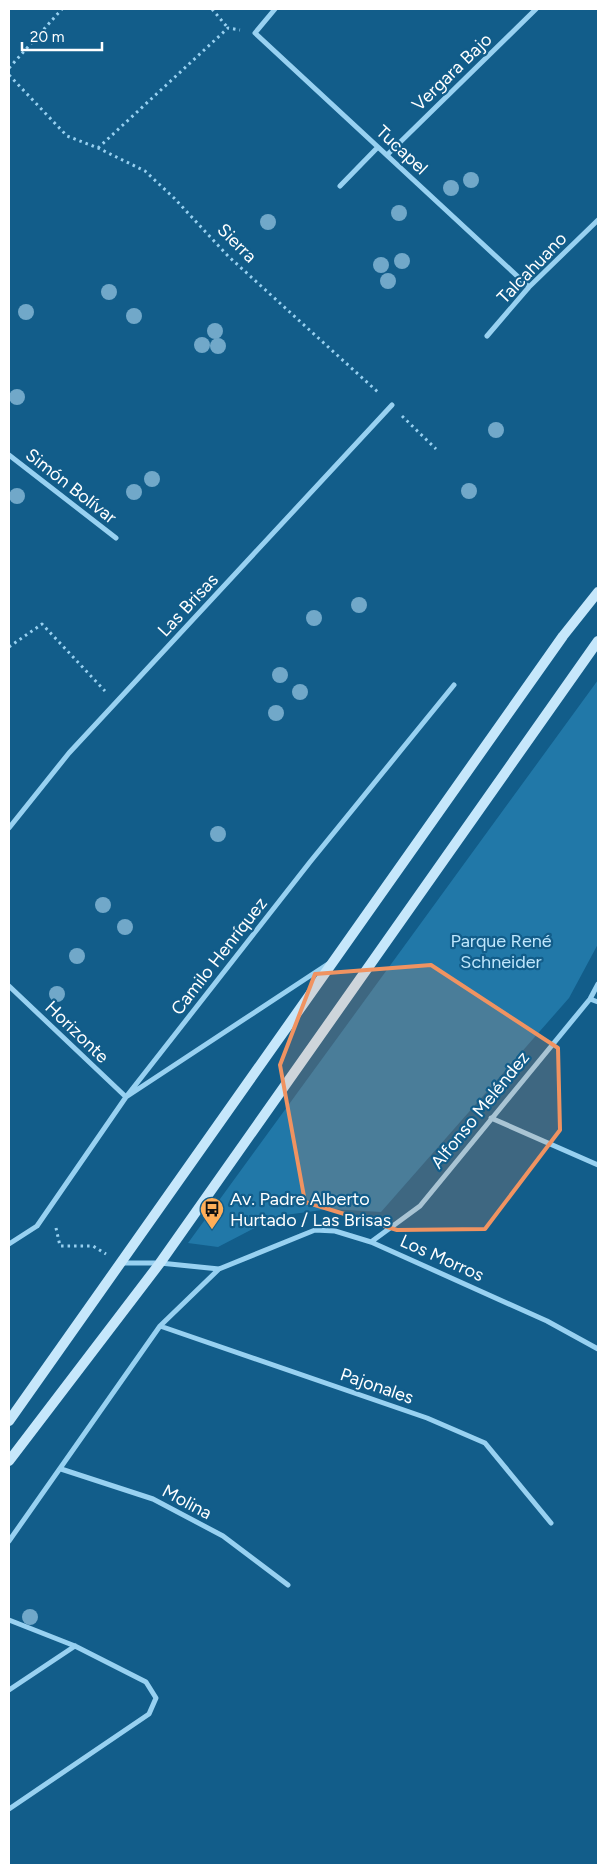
<svg xmlns="http://www.w3.org/2000/svg" width="607" height="1874" font-family="Figtree,sans-serif">
<rect width="100%" height="100%" fill="#125d8a"/>
<path fill="#2178a8" d="M598,680V944L569,998L381,1212L329,1209L278,1216L218,1247L188,1243Z"/>
<g fill="none" stroke-linecap="round" stroke-linejoin="round">
<path stroke="#98d1f1" stroke-width="3" stroke-dasharray="2.5 4" stroke-linecap="butt" d="M212,9L228,28
M9,68L62,9
M9,75L67,136L98,148L145,171L174,198L228,256L380,394
M98,148L228,28L240,30
M402,416L436,449
M9,647L42,624L105,691
M56,1228L60,1246H93L106,1254"/>
<path stroke="#98d1f1" stroke-width="5" d="M275,9L255,33L529,287
M387,155L536,9
M340,186L378,147
M487,336L529,287L598,220
M9,455L116,538
M9,828L69,753L392,405
M9,986L126,1097L328,964
M590,999L598,1002
M491,1118L598,1165
M371,1242L420,1206L590,999L598,984
M9,1244L37,1226L126,1097L310,862L454,685
M121,1263H160L219,1269L315,1230L335,1231L371,1242L547,1321L598,1349
M160,1326L427,1418L485,1443L551,1523
M61,1469L153,1499L223,1536L288,1585
M9,1541L160,1326L219,1269
M9,1620L75,1646L146,1682L156,1698L149,1714L9,1809
M9,1690L75,1646"/>
<path stroke="#c6e7fb" stroke-width="10" d="M9,1421L563,636L598,592
M9,1461L160,1263L598,641"/>
</g>
<g fill="#71a8c9">
<circle cx="471" cy="180" r="8"/>
<circle cx="451" cy="188" r="8"/>
<circle cx="399" cy="213" r="8"/>
<circle cx="268" cy="222" r="8"/>
<circle cx="402" cy="261" r="8"/>
<circle cx="381" cy="265" r="8"/>
<circle cx="388" cy="281" r="8"/>
<circle cx="109" cy="292" r="8"/>
<circle cx="26" cy="312" r="8"/>
<circle cx="134" cy="316" r="8"/>
<circle cx="215" cy="331" r="8"/>
<circle cx="202" cy="345" r="8"/>
<circle cx="218" cy="346" r="8"/>
<circle cx="17" cy="397" r="8"/>
<circle cx="496" cy="430" r="8"/>
<circle cx="152" cy="479" r="8"/>
<circle cx="469" cy="491" r="8"/>
<circle cx="134" cy="492" r="8"/>
<circle cx="17" cy="496" r="8"/>
<circle cx="359" cy="605" r="8"/>
<circle cx="314" cy="618" r="8"/>
<circle cx="280" cy="675" r="8"/>
<circle cx="300" cy="692" r="8"/>
<circle cx="276" cy="713" r="8"/>
<circle cx="218" cy="834" r="8"/>
<circle cx="103" cy="905" r="8"/>
<circle cx="125" cy="927" r="8"/>
<circle cx="77" cy="956" r="8"/>
<circle cx="57" cy="994" r="8"/>
<circle cx="30" cy="1617" r="8"/>
</g>
<path fill="#f09361" fill-opacity="0.2" stroke="#f09361" stroke-width="4" stroke-linejoin="round" d="M431,965L558,1048L560,1130L485,1229L397,1230L305,1202L280,1065L315,974Z"/>
<defs>
<g id="bus-pin" transform="scale(1.25)"><path d="M0 17L-7.5 6A9.5 9.5 0 1 1 7.5 6Z" fill="#ffae58" stroke="#125d8a"/><path d="M-5-6H5V4H4V6H2V4H-2V6H-4V4H-5ZM-3.5-4V0h7V-4ZM-3.5 1.2v1.5H-2V1.2ZM2 1.2v1.5H3.5V1.2Z" fill="#111"/></g>
</defs>
<g fill-rule="evenodd">
<use href="#bus-pin" x="212" y="1209"/>
</g>
<g text-anchor="middle" dominant-baseline="central" stroke-width="4.5" stroke-linejoin="round" paint-order="stroke">
<g font-size="18" fill="#fff" stroke="#125d8a">
<text transform="translate(452 72) rotate(-44)">Vergara Bajo</text>
<text transform="translate(402 150) rotate(43)">Tucapel</text>
<text transform="translate(237 243) rotate(45)">Sierra</text>
<text transform="translate(532 268) rotate(-46)">Talcahuano</text>
<text transform="translate(71 486) rotate(38)">Simón Bolívar</text>
<text transform="translate(188 605) rotate(-47)">Las Brisas</text>
<text transform="translate(219 956) rotate(-52)">Camilo Henríquez</text>
<text transform="translate(77 1032) rotate(44)">Horizonte</text>
<text transform="translate(480 1110) rotate(-51)">Alfonso Meléndez</text>
<text transform="translate(442 1258) rotate(24)">Los Morros</text>
<text transform="translate(377 1386) rotate(19)">Pajonales</text>
<text transform="translate(187 1502) rotate(28)">Molina</text>
</g>
<g font-size="18" fill="#bee6fc" stroke="#125d8a">
<text x="501" y="941">Parque René<tspan x="501" dy="21">Schneider</tspan></text>
</g>
<g font-size="18" fill="#fff" stroke="#125d8a" text-anchor="start">
<text x="230" y="1199">Av. Padre Alberto<tspan x="230" dy="21">Hurtado / Las Brisas</tspan></text>
</g>
</g>
<rect width="607" height="1874" fill="none" stroke="#ffffff" stroke-width="20"/>
<path d="M22 42v8h80v-8" fill="none" stroke="#ffffff" stroke-width="2.5"/>
<text x="30" y="42" font-size="15" fill="#ffffff" stroke="#125d8a" stroke-width="4" paint-order="stroke">20 m</text>
</svg>
